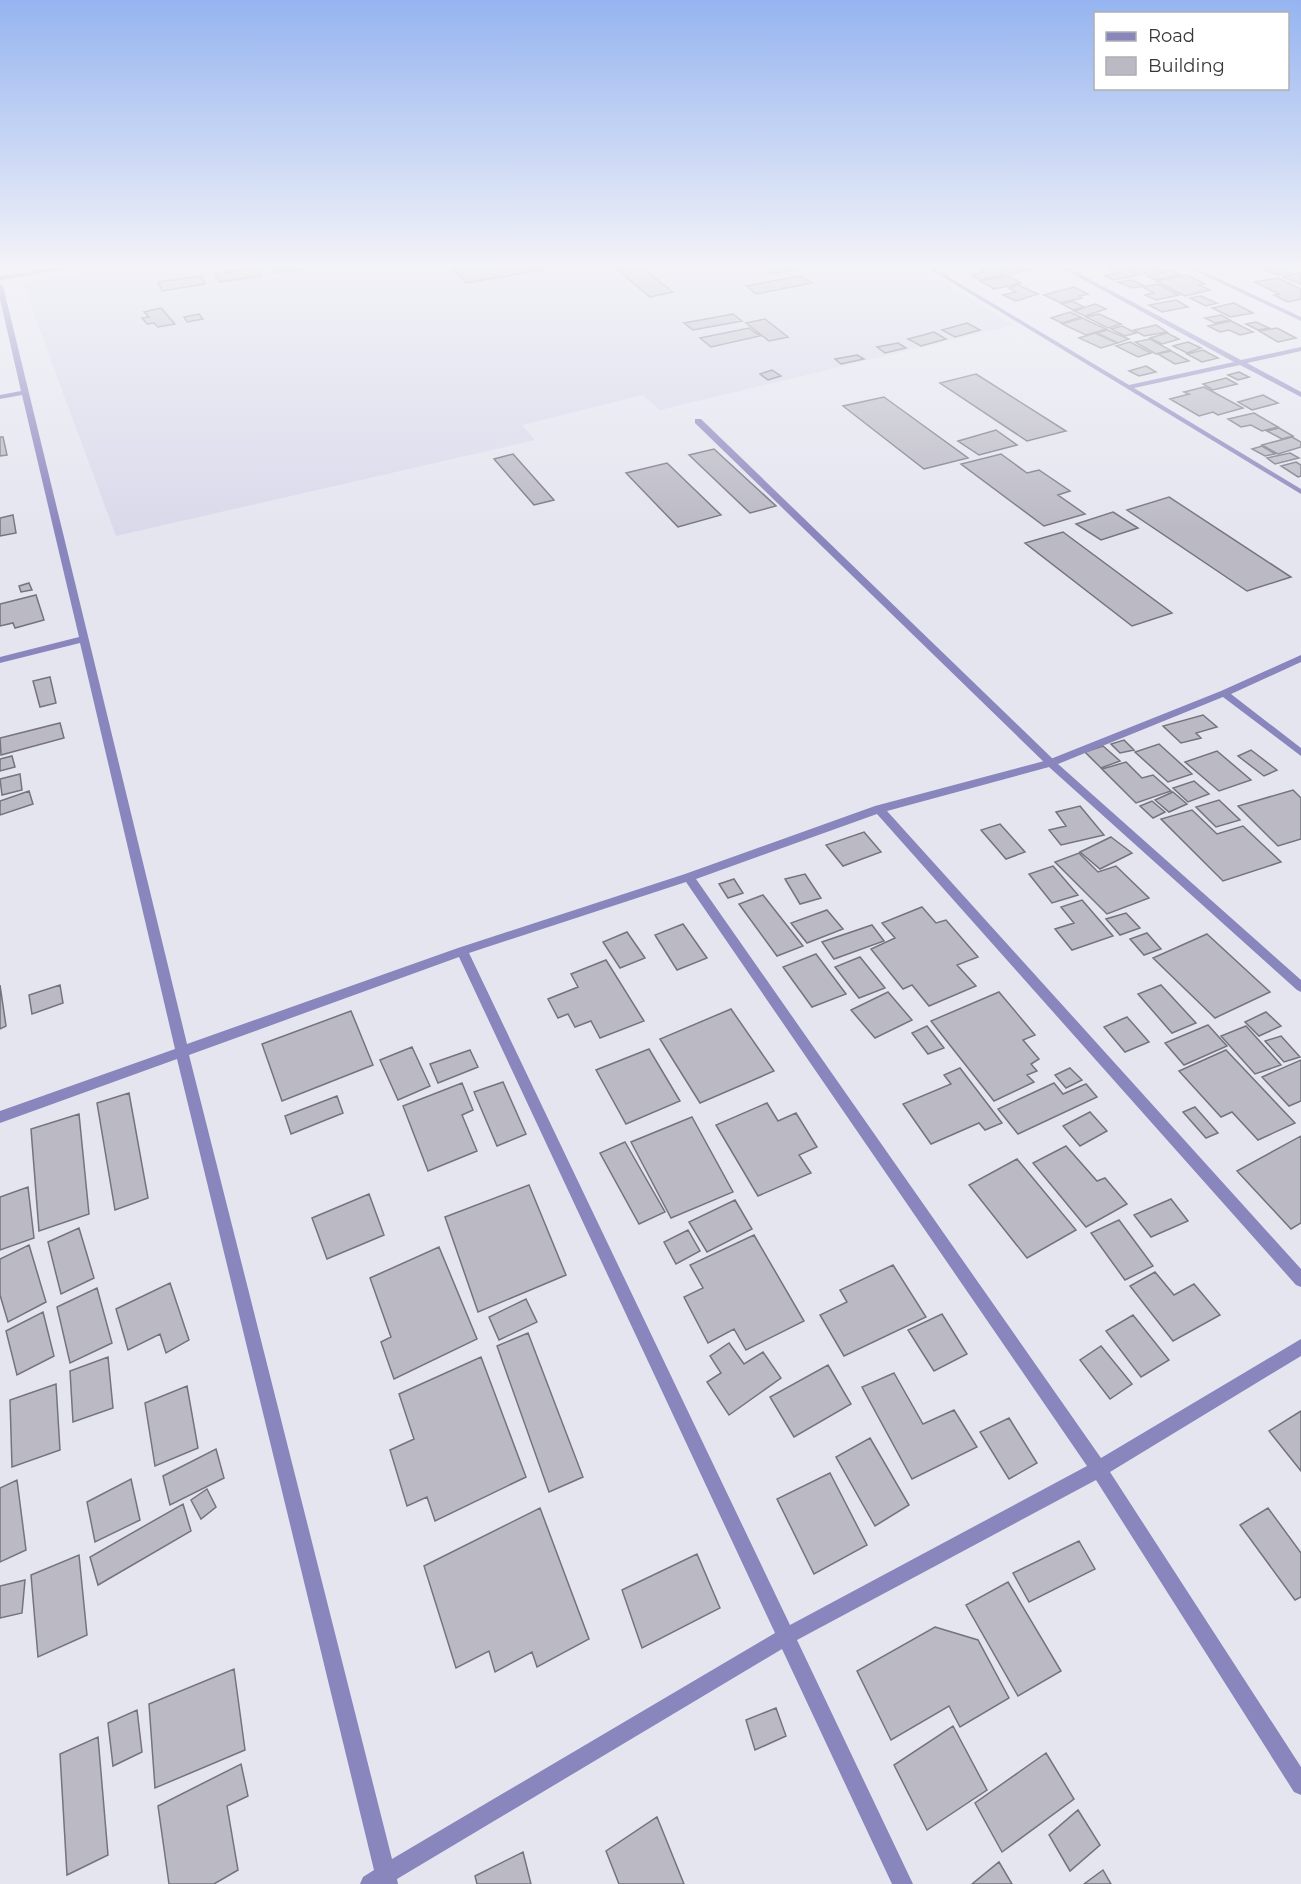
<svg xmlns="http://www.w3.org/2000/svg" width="1301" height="1884" font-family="Montserrat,sans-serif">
<rect width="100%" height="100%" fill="#e5e5f0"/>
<path fill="#d9d9eb" d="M120,268H920L1014,325L660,410L643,395L522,425L535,440L116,536L22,282Z"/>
<path fill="#bab9c4" stroke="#74747e" stroke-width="1.5" d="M255,268L261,276L220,282L215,274Z
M272,268H310L275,273Z
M452,268H554L466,283Z
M615,268H642L673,292L650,297Z
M764,268H790L794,270L773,274Z
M977,268H992L1005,275L980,280L971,275L984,272Z
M999,268H1031L1033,269L1010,274Z
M1124,268L1138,275L1113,280L1105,276L1117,273L1108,269Z
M1130,268H1159L1163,270L1141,274Z
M1262,268H1281L1291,272L1278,275Z
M1172,270L1181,275L1156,280L1147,276Z
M1299,273L1301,274V284L1283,277Z
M1187,275L1205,284L1199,285L1210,290L1185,296L1156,281Z
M201,276L205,284L162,291L158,282Z
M801,276L812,283L756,294L746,286Z
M1008,276L1021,283L994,289L980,281Z
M1278,278L1301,289V299L1288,302L1274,295L1279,294L1255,282Z
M1133,280L1144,286L1133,288L1118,282Z
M1157,284L1179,295L1156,300L1145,295L1154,293L1143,287Z
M1018,285L1038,294L1016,301L1003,295L1016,292L1009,288Z
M1074,287L1088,294L1079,296L1082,298L1061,303L1044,295Z
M1201,296L1217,303L1206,306L1190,298Z
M1176,300L1188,307L1162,312L1149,305Z
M1072,301L1084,307L1073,310L1062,304Z
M1234,303L1253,313L1231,317L1212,308Z
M1095,304L1106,309L1085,316L1074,311Z
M161,308L175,324L158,327L154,323L147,324L142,318L149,317L144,312Z
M1070,312L1081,317L1062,323L1051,318Z
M199,314L203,319L187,322L184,317Z
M733,314L742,321L693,330L684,323Z
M1099,314L1121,324L1108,328L1086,317Z
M1221,315L1230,320L1215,323L1205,318Z
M1082,318L1106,329L1086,335L1062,324Z
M765,319L788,337L769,341L746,323Z
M1231,321L1253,332L1240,335L1229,330L1220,332L1208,326Z
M1256,322L1269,328L1258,330L1246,324Z
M967,323L980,330L955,337L942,330Z
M1156,325L1167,332L1144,336L1134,330Z
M1122,326L1136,333L1125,336L1111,329Z
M749,328L760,336L711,347L700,338Z
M1277,328L1296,338L1278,342L1259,331Z
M1107,330L1129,339L1118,343L1097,333Z
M934,332L946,339L921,346L908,339Z
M1095,333L1117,343L1101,348L1079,338Z
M1167,333L1179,339L1162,344L1150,338Z
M1150,339L1170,350L1156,354L1135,342Z
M1130,342L1151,353L1138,357L1116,346Z
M1188,342L1201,348L1187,353L1173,346Z
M898,343L906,348L885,353L877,347Z
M1203,350L1218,358L1202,362L1187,354Z
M1171,351L1189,361L1175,364L1158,354Z
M857,355L864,359L841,364L835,359Z
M1146,366L1156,372L1139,376L1129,371Z
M772,370L781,376L768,380L760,374Z
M1239,372L1249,377L1238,380L1228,375Z
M976,374L1066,431L1027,441L940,383Z
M1226,378L1237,384L1213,390L1203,384Z
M1204,387L1243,408L1218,415L1213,412L1199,416L1170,399L1189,394L1184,392Z
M1263,395L1278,403L1252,410L1238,402Z
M884,397L968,458L924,469L843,406Z
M1254,413L1278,427L1262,431L1251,425L1241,427L1228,419Z
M1279,428L1293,436L1282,439L1267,431Z
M996,430L1017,445L979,455L958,441Z
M0,437H3L7,455L0,456Z
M1292,437L1301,442V447L1278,454L1262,445Z
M1262,446L1275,454L1265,456L1252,449Z
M714,449L776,506L750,513L689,455Z
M1290,453L1299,458L1275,464L1267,458Z
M513,454L554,500L534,505L494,459Z
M1001,454L1027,473L1039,470L1070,491L1058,495L1085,514L1044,526L961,464Z
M1296,462L1301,465V476L1298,477L1281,466Z
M667,463L721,515L678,527L626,473Z
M1169,497L1291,577L1247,591L1127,510Z
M1113,512L1138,528L1101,540L1076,524Z
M13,515L16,533L0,536V518Z
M1063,532L1172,613L1132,626L1025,543Z
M29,583L32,590L21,592L19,586Z
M36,595L44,620L15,628L13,623L0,626V604Z
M50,677L56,703L40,707L33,681Z
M1203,715L1217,727L1196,733L1201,738L1181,743L1163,726Z
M60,723L64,738L1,755L0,738Z
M1124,740L1134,750L1120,753L1111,744Z
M1159,744L1192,774L1168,782L1135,752Z
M1103,746L1120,761L1101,768L1085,752Z
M1251,750L1277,770L1264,776L1238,756Z
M1217,751L1251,780L1219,791L1185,762Z
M12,756L15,767L0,771V759Z
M1126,762L1142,778L1153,775L1171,791L1136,803L1102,769Z
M20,774L22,790L2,795L0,779Z
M1194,781L1209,794L1188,802L1173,788Z
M1293,790L1301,798V839L1278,846L1238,806Z
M29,791L33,804L0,815V801Z
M1173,792L1187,804L1169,812L1155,800Z
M1219,800L1240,820L1216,827L1196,807Z
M1152,801L1165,812L1153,818L1140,806Z
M1080,806L1104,835L1061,845L1049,830L1066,826L1056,812Z
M1192,810L1217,834L1243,826L1281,862L1223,881L1161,819Z
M1000,824L1025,852L1006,859L981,830Z
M864,832L881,852L843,866L826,845Z
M1111,837L1132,853L1100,869L1080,852Z
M1079,853L1098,872L1116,866L1149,898L1107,914L1055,862Z
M1053,866L1078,895L1052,903L1029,874Z
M805,874L821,898L800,904L785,879Z
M734,879L743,893L728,898L719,884Z
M763,895L803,946L777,956L739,904Z
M1082,900L1113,936L1072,950L1055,929L1074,923L1061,907Z
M922,907L936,923L946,920L978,957L957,965L976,986L929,1006L912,985L903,989L871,949L895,938L882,923Z
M827,910L843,929L807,943L791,923Z
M1126,913L1140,928L1120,935L1106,919Z
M683,924L707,958L677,970L655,935Z
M872,925L884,941L834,959L822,942Z
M627,932L645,958L620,968L603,942Z
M1147,933L1161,949L1144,955L1130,939Z
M1207,934L1270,992L1215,1018L1153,958Z
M816,954L846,994L812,1007L783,967Z
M860,957L885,988L859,998L835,967Z
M606,960L644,1021L600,1038L591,1021L575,1027L568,1014L558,1018L548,999L578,987L571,974Z
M0,985L6,1026L0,1029Z
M60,985L63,1003L32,1014L29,995Z
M1161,985L1196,1023L1172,1033L1138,994Z
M888,992L912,1020L875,1038L851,1010Z
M999,992L1035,1035L1023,1040L1039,1059L1031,1064L1037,1071L1027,1075L1034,1082L994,1101L931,1021Z
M731,1009L774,1071L700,1103L660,1039Z
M351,1011L373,1065L282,1101L262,1044Z
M1266,1012L1281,1026L1259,1036L1245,1022Z
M1127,1017L1149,1042L1125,1052L1104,1027Z
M1208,1025L1227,1046L1184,1065L1165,1043Z
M927,1026L944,1048L928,1054L912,1033Z
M1246,1026L1281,1065L1255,1074L1221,1036Z
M1281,1036L1300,1057L1284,1062L1265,1041Z
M412,1047L430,1086L398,1100L380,1060Z
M649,1049L680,1101L626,1124L596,1070Z
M470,1050L478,1067L438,1083L430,1064Z
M1226,1050L1295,1123L1258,1140L1232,1112L1221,1117L1179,1071Z
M1301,1060V1101L1289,1106L1262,1077Z
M960,1068L1002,1123L985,1130L979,1123L931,1144L903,1104L951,1084L944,1075Z
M1070,1068L1082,1080L1066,1088L1055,1075Z
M503,1082L526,1134L497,1146L474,1092Z
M462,1083L473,1110L462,1115L477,1151L428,1171L403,1106Z
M1054,1083L1063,1094L1086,1084L1097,1097L1018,1134L998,1109Z
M129,1093L148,1198L115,1210L97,1103Z
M337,1096L343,1113L291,1134L285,1116Z
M767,1103L778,1121L796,1113L817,1147L799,1155L811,1173L758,1196L716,1125Z
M1195,1107L1218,1133L1206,1138L1183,1112Z
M1090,1112L1107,1131L1080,1146L1063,1126Z
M79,1114L89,1214L39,1231L31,1129Z
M692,1117L733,1192L671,1218L631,1142Z
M1301,1136V1223L1291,1229L1237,1171Z
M625,1142L665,1212L639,1224L600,1153Z
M1066,1146L1097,1181L1105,1178L1127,1204L1086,1227L1033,1163Z
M1017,1159L1076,1230L1027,1258L969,1185Z
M529,1185L566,1275L478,1312L445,1217Z
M28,1187L34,1238L0,1250V1197Z
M369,1194L384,1235L327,1259L312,1218Z
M1171,1199L1188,1221L1151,1237L1134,1215Z
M735,1200L752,1229L707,1252L689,1222Z
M1119,1220L1153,1266L1125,1280L1091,1233Z
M79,1228L94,1278L61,1294L48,1242Z
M688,1230L700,1251L676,1264L664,1242Z
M754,1235L804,1321L746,1350L734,1329L708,1343L684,1297L703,1288L690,1265Z
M29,1245L46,1302L8,1322L0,1295V1259Z
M439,1247L477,1339L394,1379L381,1342L391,1337L370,1278Z
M893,1265L926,1317L844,1356L820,1315L847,1302L840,1290Z
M1155,1272L1174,1295L1194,1284L1220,1315L1173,1341L1130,1286Z
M170,1283L189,1340L166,1353L160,1334L128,1350L116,1309Z
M97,1288L112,1343L70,1363L57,1307Z
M526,1299L537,1322L499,1340L489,1317Z
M43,1312L54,1356L17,1375L6,1331Z
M942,1314L967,1354L934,1371L908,1330Z
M1133,1315L1169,1360L1141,1377L1106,1331Z
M528,1333L583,1477L549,1492L497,1346Z
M729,1343L744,1364L763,1352L781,1378L729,1415L707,1382L721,1373L710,1356Z
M1101,1346L1132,1384L1110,1399L1080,1360Z
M108,1357L113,1408L73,1422L70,1371Z
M481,1357L526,1477L435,1521L427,1497L407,1506L390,1450L414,1439L399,1394Z
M828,1365L851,1404L794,1437L770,1397Z
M894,1373L923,1424L954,1410L977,1447L912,1479L862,1387Z
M56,1384L60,1450L12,1467L10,1400Z
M187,1386L198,1448L155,1466L145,1403Z
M1301,1411V1471L1269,1431Z
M1009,1418L1037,1463L1009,1479L980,1432Z
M870,1438L909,1505L875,1526L836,1457Z
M216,1449L224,1478L170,1505L163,1476Z
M830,1473L867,1545L814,1574L777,1499Z
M131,1479L140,1520L95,1542L87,1502Z
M17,1480L26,1550L0,1562V1488Z
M207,1489L216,1507L201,1519L191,1500Z
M183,1504L191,1531L98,1585L90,1557Z
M540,1508L589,1639L537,1667L532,1652L495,1672L489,1651L456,1668L424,1566Z
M1268,1508L1301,1553V1597L1295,1600L1240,1525Z
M1079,1541L1095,1569L1029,1602L1013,1573Z
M697,1554L720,1608L642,1648L622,1590Z
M79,1555L87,1635L38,1657L31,1575Z
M25,1580L22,1613L0,1618V1586Z
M1008,1582L1061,1671L1018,1696L966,1605Z
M935,1627L978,1640L1009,1698L960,1727L949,1706L891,1740L857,1671Z
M234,1669L245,1750L155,1788L149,1704Z
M776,1708L786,1736L755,1750L746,1720Z
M137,1710L142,1752L113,1766L108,1723Z
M953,1726L987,1790L927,1830L894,1765Z
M98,1737L108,1855L67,1875L60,1754Z
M1046,1753L1074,1799L1002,1852L975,1803Z
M241,1764L248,1796L227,1806L238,1870L214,1884H169L158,1806Z
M1078,1810L1100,1845L1070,1871L1049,1835Z
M657,1817L684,1884H619L606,1851Z
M523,1852L531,1884H477L475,1876Z
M999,1862L1012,1884H972Z
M1103,1870L1111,1884H1084Z"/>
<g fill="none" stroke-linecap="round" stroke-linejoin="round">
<path fill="#8985bd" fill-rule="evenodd" d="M695,419H701L1055,761L1056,763L1055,765H1047L695,423Z"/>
<path fill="#8985bd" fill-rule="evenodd" d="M58,268H70L0,280V276Z
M928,268H934L1129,385L1234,362L1062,268H1069L1241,360L1301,347V351L1247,363L1301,392V397L1240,365L1134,388L1301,489V494Z
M1189,268H1196L1301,317V321Z
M0,284L3,286L187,1044L458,948L685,874L875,806L1048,760L1221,691L1301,655V662L1231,694L1301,748V756L1223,697L1058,764L1301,980V992L1297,990L1049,767L887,811L1301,1269V1287L1296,1285L877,814L696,879L1101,1458L1301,1339V1356L1110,1472L1301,1767V1795L1294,1792L1096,1480L797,1640L913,1884H892L782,1649L397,1879L398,1884H360L363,1877L374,1870L177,1059L0,1123V1111L175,1049L80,643L0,663V657L79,637L22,395L0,399V395L21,391L0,299ZM686,882L1087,1466L790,1625L469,953ZM459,957L775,1633L392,1859L189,1055Z"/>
</g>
<linearGradient id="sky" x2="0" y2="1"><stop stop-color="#95b4f0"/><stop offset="0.5" stop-color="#f3f3f8"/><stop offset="1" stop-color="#f3f3f8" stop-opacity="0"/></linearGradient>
<rect width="1301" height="531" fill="url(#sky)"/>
<rect x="1094" y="12" width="195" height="78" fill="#ffffff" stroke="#afafb1" stroke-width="1.5"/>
<rect x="1106" y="32" width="30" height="9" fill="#8985bd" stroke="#afafb1" stroke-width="1.5"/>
<text x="1148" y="42" font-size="18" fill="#38383c">Road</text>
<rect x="1106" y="57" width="30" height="18" fill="#bab9c4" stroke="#afafb1" stroke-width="1.5"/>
<text x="1148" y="72" font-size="18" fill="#38383c">Building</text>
</svg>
